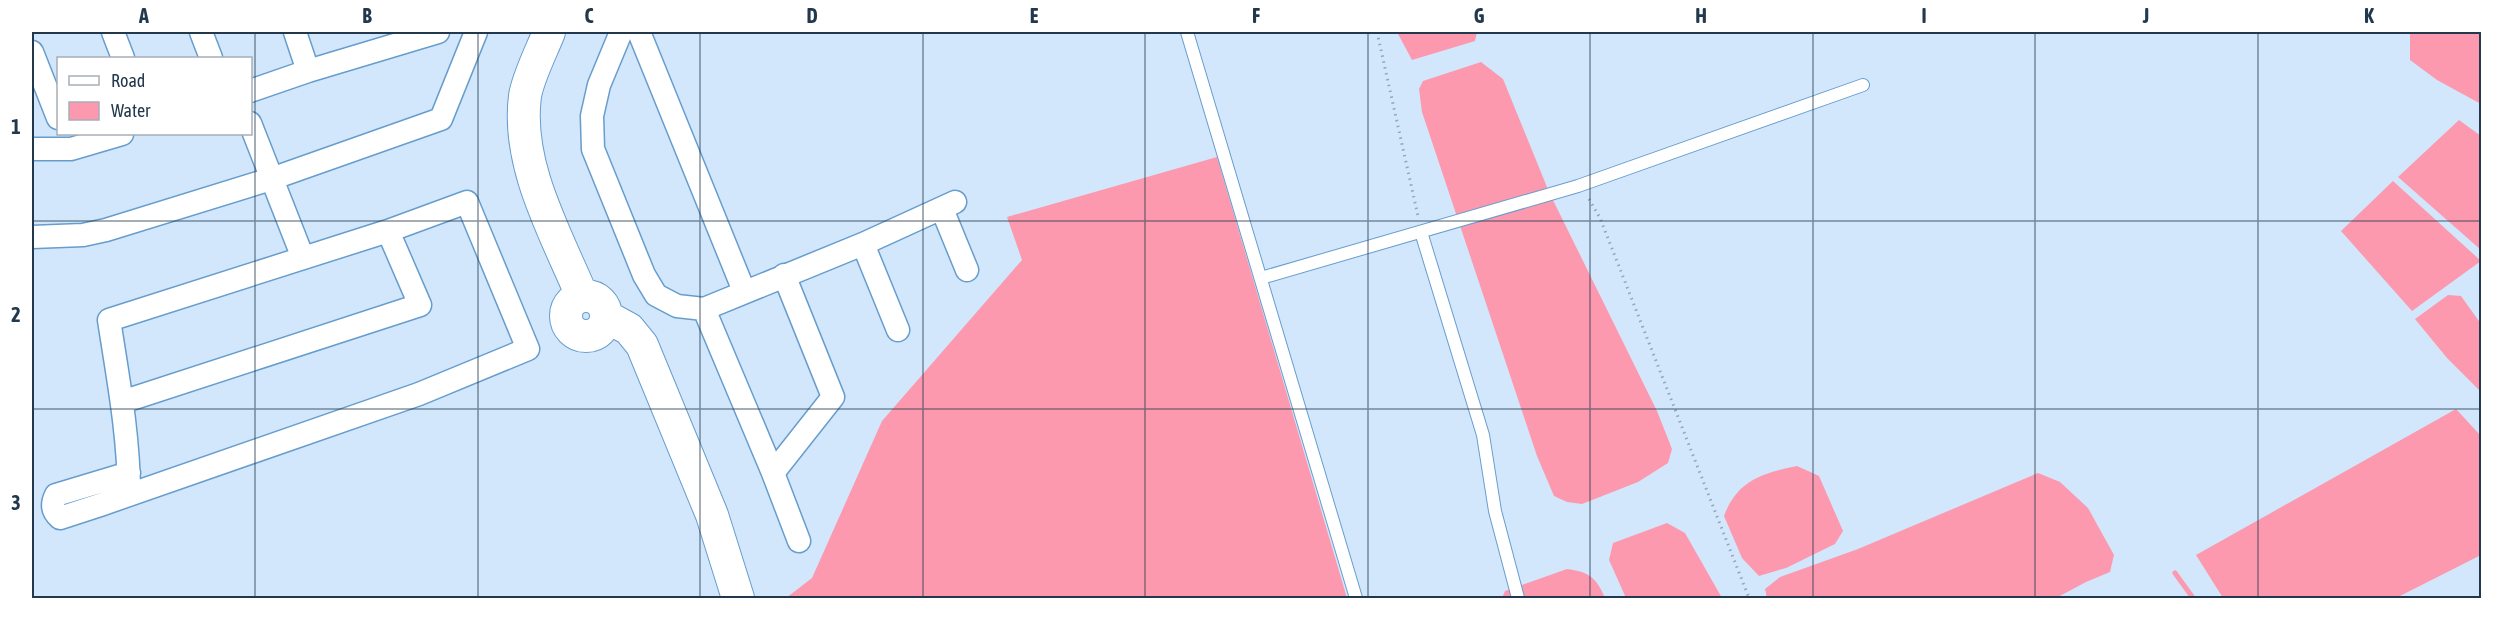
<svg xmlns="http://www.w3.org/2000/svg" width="2513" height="630" font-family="'Asap Condensed',sans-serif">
<rect width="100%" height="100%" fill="#d2e7fc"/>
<path fill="#fc99ae" d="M1397,32H1477L1475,41L1412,60Z
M2410,32H2481V104L2437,80L2410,60Z
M1481,62L1503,79L1549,192L1657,411L1672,449L1668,463L1638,482L1582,504L1567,502L1554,496L1537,456L1422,112L1419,89L1423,81Z
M2459,120L2481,136V250L2398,177Z
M1217,157L1347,598H786L812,578L882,421L1022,260L1007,217Z
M2393,181L2481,261L2412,311L2341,231Z
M2448,295L2461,296L2481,324V392L2447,358L2415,319Z
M2456,409L2481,436V555L2396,598H2223L2196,555Z
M1797,466L1819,476L1843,531L1835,544L1786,568L1759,576L1742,558L1724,516C1737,481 1762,473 1797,466Z
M2038,473L2060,482L2088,508L2114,555L2110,572L2086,582L2056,598H1767L1765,589L1780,577L1858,549Z
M1667,523L1685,533L1722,598H1626L1609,560L1613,543Z
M1567,569C1589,572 1596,577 1605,598H1502L1505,591Z"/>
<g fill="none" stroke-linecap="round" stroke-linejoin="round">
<path stroke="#fc99ae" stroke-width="5" d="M2175,573L2193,598"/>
<g stroke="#679dcc" stroke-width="14">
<path id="lane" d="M1187,32L1356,598
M1421,232L1483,435L1495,511L1518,598
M1261,278L1578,186L1863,85"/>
</g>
<g stroke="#679dcc" stroke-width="25">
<path id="street" d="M113,32L123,58
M201,32L211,58
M295,32L308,71
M621,32L599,85L592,116L593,149L644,275L656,295L677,306L704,309L863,244L955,202
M639,32L744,291
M32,52L58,118
M250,91L308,71L438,32
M250,123L303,258
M32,149H71L122,134
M942,209L967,270
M32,237L83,235L106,230L271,179L441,119L476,32
M863,244L898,330
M704,309L773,473L833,397L784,275
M122,402L420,305L388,231
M129,473L56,495C51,505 52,511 60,518L100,505L419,394L528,349L467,202L388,231L109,320C118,378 129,436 129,495
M773,473L799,541"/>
</g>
<g stroke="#679dcc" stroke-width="34">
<path id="secondary" d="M549,32C542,50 528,77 525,96C516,165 556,234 582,296
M566 316a20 20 0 1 1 40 0a20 20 0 1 1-40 0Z
M607,317L629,329L642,345L712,515L738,598"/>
</g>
<path stroke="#92a7bc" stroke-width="3" stroke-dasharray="1.5 4.5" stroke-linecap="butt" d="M1377,32L1418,216
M1589,199L1600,218L1749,598"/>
<use href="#lane" stroke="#fff" stroke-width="12"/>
<use href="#street" stroke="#fff" stroke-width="22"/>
<use href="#secondary" stroke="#fff" stroke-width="32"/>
</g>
<path fill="none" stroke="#22384c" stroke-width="1.5" stroke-opacity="0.55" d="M255,32V598M478,32V598M700,32V598M923,32V598M1145,32V598M1368,32V598M1590,32V598M1813,32V598M2035,32V598M2258,32V598M32,221H2482M32,409H2482"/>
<rect width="2513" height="630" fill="none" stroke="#ffffff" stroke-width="66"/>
<rect x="57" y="57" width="195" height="78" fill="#ffffff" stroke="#a7afb7" stroke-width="1.5"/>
<rect x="69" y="76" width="30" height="9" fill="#ffffff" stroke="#a7afb7" stroke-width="1.5"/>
<text x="111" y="87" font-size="18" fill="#22384c">Road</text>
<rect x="69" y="102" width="30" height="18" fill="#fc99ae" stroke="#a7afb7" stroke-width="1.5"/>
<text x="111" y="117" font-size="18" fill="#22384c">Water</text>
<rect x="33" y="33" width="2447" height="564" fill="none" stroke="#22384c" stroke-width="2"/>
<g font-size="20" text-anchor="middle" font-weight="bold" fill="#22384c">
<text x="144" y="23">A</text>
<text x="367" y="23">B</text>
<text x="589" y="23">C</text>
<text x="812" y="23">D</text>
<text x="1034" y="23">E</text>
<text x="1256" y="23">F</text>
<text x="1479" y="23">G</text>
<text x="1701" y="23">H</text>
<text x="1924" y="23">I</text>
<text x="2146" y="23">J</text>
<text x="2369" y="23">K</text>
<text x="16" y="134">1</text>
<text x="16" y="322">2</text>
<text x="16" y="510">3</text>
</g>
</svg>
